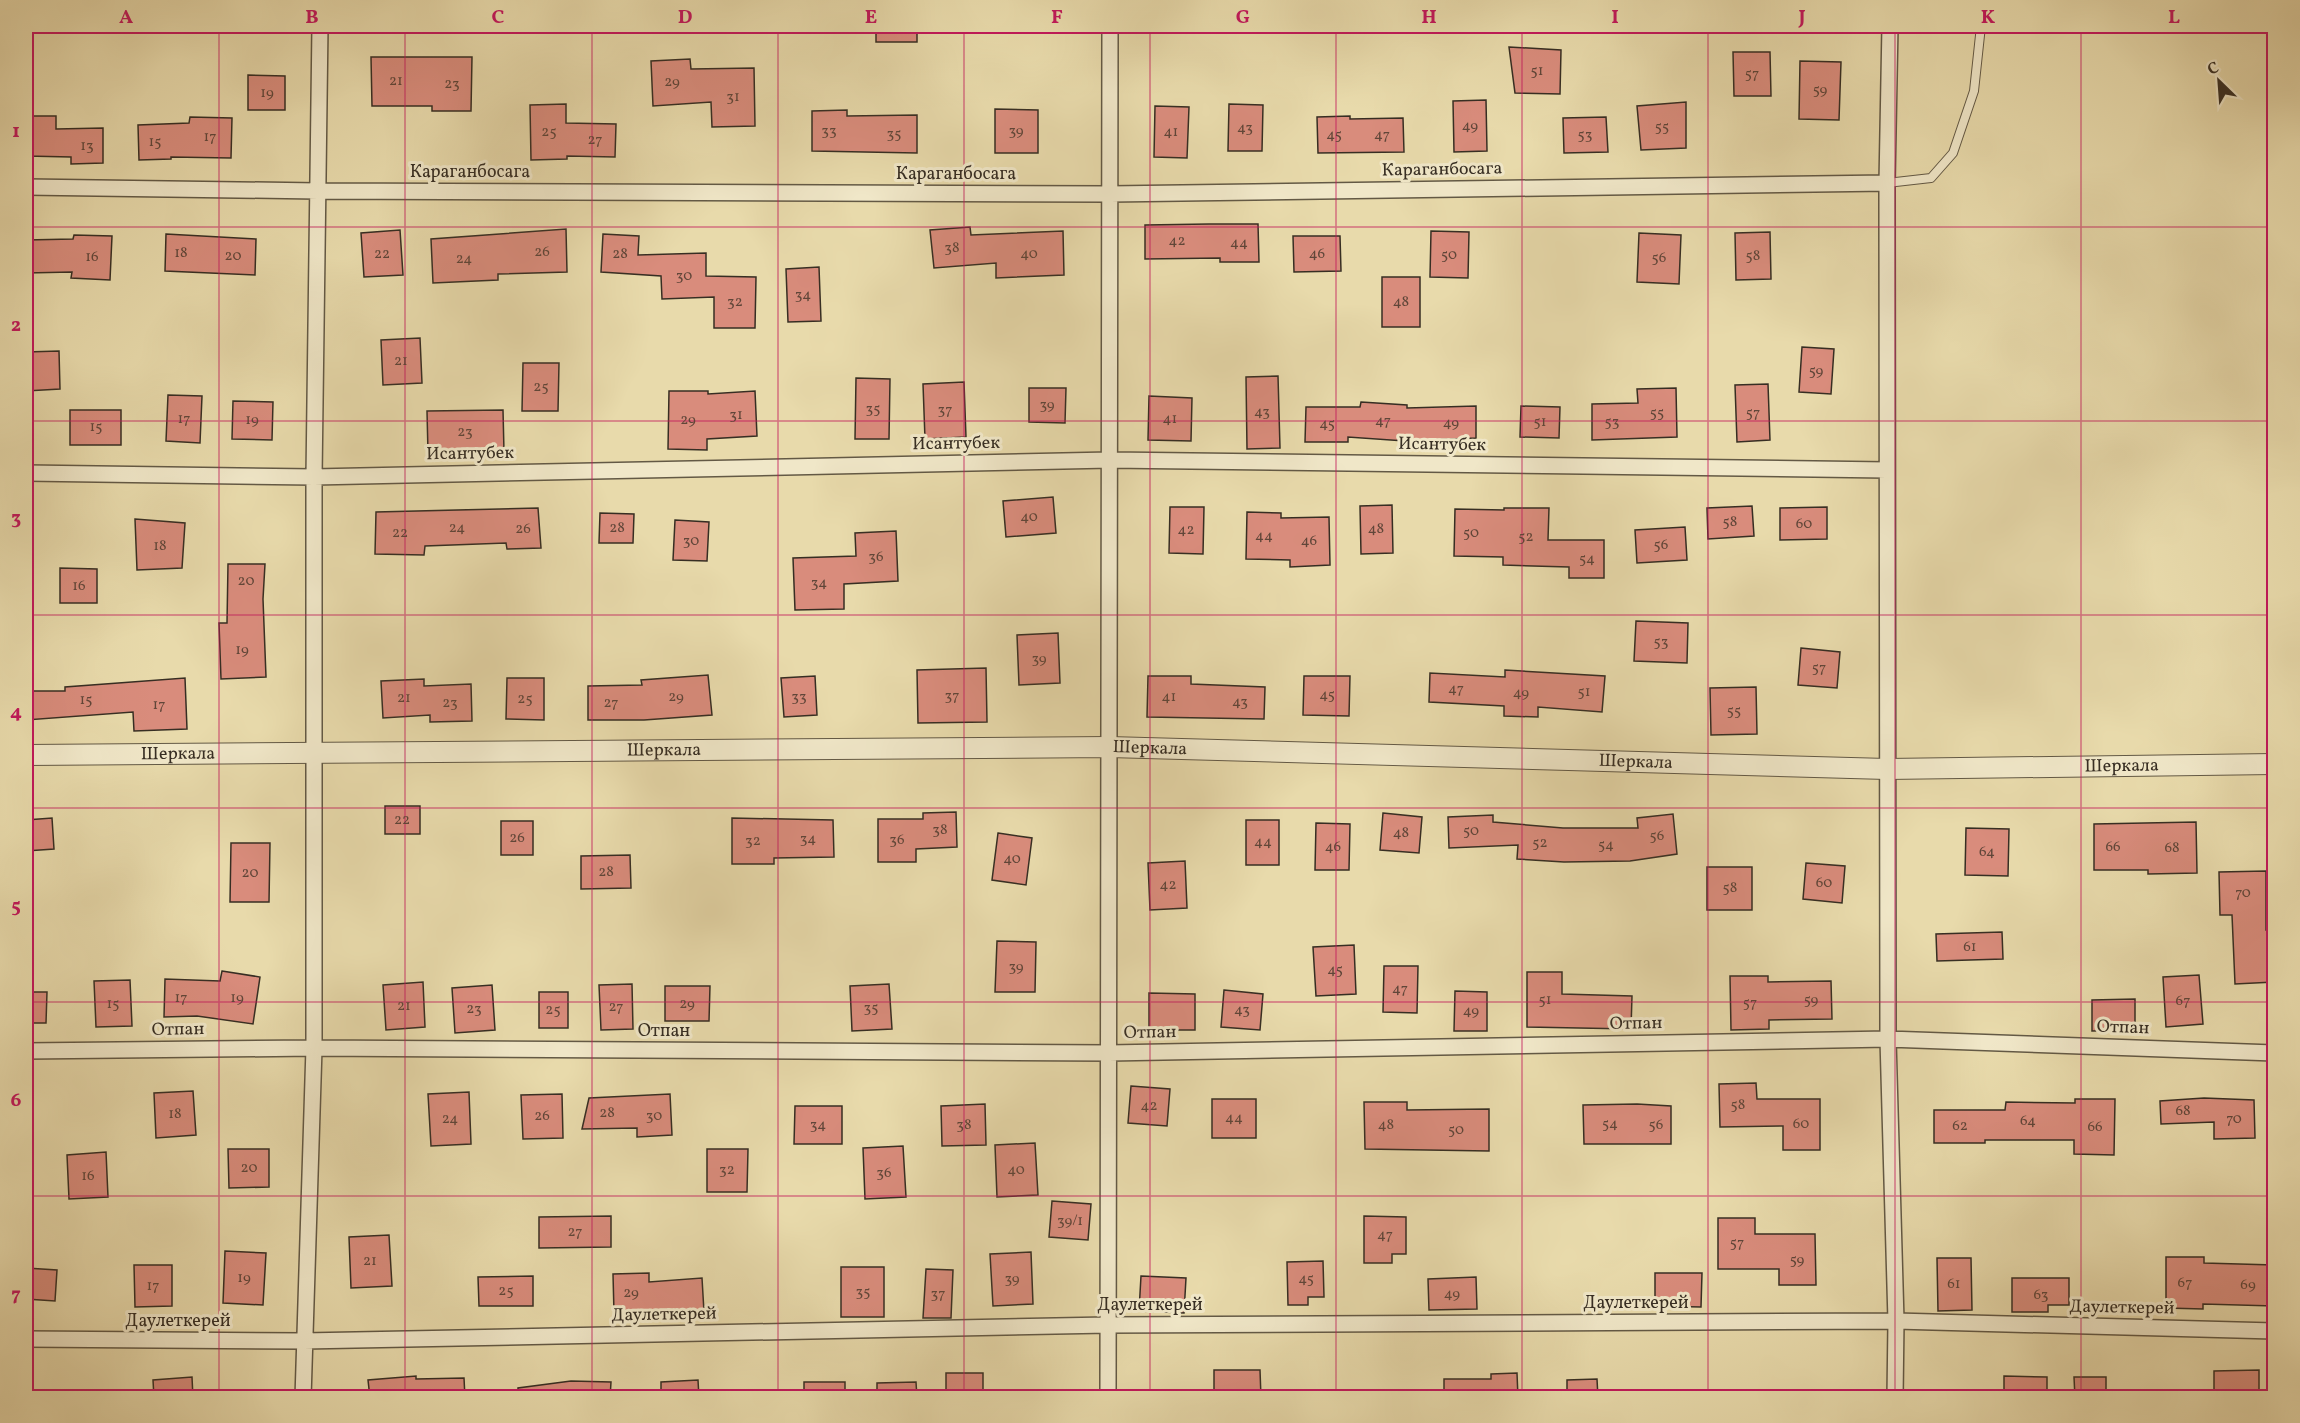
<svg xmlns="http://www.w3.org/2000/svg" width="2300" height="1423" font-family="Vollkorn,serif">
<rect width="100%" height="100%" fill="#e8daab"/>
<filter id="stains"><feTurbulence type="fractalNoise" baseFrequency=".00333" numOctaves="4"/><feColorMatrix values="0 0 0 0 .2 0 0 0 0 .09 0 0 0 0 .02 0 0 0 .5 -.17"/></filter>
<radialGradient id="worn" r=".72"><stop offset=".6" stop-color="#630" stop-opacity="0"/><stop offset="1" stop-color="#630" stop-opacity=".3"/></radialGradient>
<path fill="#d98c7c" stroke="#372e23" stroke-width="1.5" d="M876,26H917V42H876Z
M1509,47L1561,50L1560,94L1515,93Z
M1733,52H1770L1771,96H1734Z
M371,57H472L471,111H432V106H372Z
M690,59L691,69L754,68L755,126L712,127L711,102L653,106L651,61Z
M1800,61L1841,62L1839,120L1799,119Z
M248,75L285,76V110H248Z
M1486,100L1487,151L1454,152L1453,101Z
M1686,102V148L1641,150L1637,106Z
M566,104V123L616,124L615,157L567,156V159L531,160L530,105Z
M1229,104L1263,105L1262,151H1228Z
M1155,106L1189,107L1187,158L1154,157Z
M995,109L1038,110V153H995Z
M847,110V116L917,115V153L812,151V111Z
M26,116H56V129L103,128V163L71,164V157L26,156Z
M1350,116V119L1403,118L1404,152L1318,153L1317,117Z
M190,117L232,118L231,158L171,157V159L139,160L138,125L189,123Z
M1606,117L1608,152L1564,153L1563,118Z
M1209,224H1258L1259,262H1220V258L1145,259V225Z
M970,227L971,235L1063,231L1064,275L996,278V263L934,268L930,230Z
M566,229L567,272L498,274V280L433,283L431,239Z
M400,230L403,275L364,277L361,233Z
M1431,231L1469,232L1468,278L1430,277Z
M1770,232L1771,279L1736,280L1735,233Z
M1639,233L1681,235L1679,284L1637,282Z
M166,234L256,239L255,275L165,271Z
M603,234L639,236L638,255L706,253V276L756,277L755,328H714V297L662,299L661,276L601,272Z
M74,235L112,236L110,280L71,278L72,272L26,273V240L73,239Z
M1293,236H1340L1341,271L1294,272Z
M819,267L821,321L788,322L786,269Z
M1382,277H1420V327H1382Z
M420,338L422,383L383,385L381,340Z
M1802,347L1834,349L1831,394L1799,392Z
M59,351L60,389L26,391V352Z
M523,363H559L558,411H522Z
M1278,376L1280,448L1247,449L1246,377Z
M856,378L890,379L889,439H855Z
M964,382L966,437L925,439L923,384Z
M1768,384L1770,440L1737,442L1735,385Z
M1029,388H1066L1065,423L1029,422Z
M1676,388L1677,437L1592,440V404L1638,403L1637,389Z
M669,391H708V394L755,391L757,436L707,439V450L668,449Z
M168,395L202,396L200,443L166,441Z
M1149,396L1192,398L1191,441L1148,440Z
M233,401L273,402L272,440L232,439Z
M1361,402L1407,405V408L1476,406V438L1405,441L1348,437V442H1305L1306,407H1360Z
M1521,406L1560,407L1559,438L1520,437Z
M70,410H121V445H70Z
M503,410L504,452L428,453L427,411Z
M1053,497L1056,533L1006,537L1003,501Z
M1392,505L1393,553L1361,554L1360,506Z
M1752,506L1754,536L1708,539L1707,508Z
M1170,507H1204L1203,554L1169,553Z
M1827,507V539L1780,540V508Z
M538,508L541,548L507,549L506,543L425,546L424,555L375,554L376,512Z
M1504,508H1549L1548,540H1604V578H1569V567L1503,565V557L1454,556L1455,509L1504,510Z
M1247,512L1281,513V518L1329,517L1330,565L1290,567V560L1246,559Z
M600,513L634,514L633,543H599Z
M135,519L185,523L182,568L137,570Z
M675,520L709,522L707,561L673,560Z
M1685,527L1687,560L1637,563L1635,530Z
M896,531L898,581L844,584V609L795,610L793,558L856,556L855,533Z
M228,564H265L263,599L266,677L221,679L219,623H227Z
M60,568L97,569V603H60Z
M1636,621L1688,623L1687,663L1634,661Z
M1058,633L1060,683L1019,685L1017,635Z
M1801,648L1840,652L1837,688L1798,685Z
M986,668L987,722L918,723L917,670Z
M1505,670L1605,676L1602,712L1538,707V717L1504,716V706L1429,702L1430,673L1505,677Z
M708,675L712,715L644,720H588V686L642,685L641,680Z
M815,676L817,715L784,717L781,678Z
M1148,676H1191V684L1265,687L1264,719L1147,717Z
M1304,676H1350L1349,716L1303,715Z
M185,678L187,729L134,731L133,712L26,720V691H65V687Z
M507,678H544V720L506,719Z
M424,679V686L471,684L472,721L430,722V715L383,718L381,681Z
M1756,687L1757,734L1711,735L1710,688Z
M385,806H420V834H385Z
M956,812L957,847L916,849V862H878V819H923V813Z
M1383,813L1422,817L1419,853L1380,850Z
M1673,814L1677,854L1630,861L1564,862L1517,859L1518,845L1449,848L1448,817L1493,815V822L1563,828H1638L1637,818Z
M52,818L54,849L26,851V820Z
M732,818L833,820L834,857L774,858V864H732Z
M1246,820H1279V865H1246Z
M501,821H533V855H501Z
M2196,822L2197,873L2148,874V870H2094V824Z
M1316,823L1350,824L1349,870H1315Z
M1966,828L2009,829L2008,876L1965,875Z
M998,833L1032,838L1026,885L992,880Z
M231,843H270L269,902H230Z
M630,855L631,888L581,889V856Z
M1185,861L1187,908L1150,910L1148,863Z
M1806,863L1845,866L1842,903L1803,899Z
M1707,867H1752V910H1707Z
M2266,871V930H2273L2274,982L2235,984L2232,915H2220L2219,872Z
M2002,932L2003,959L1937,961L1936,934Z
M997,941L1036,942L1035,992H995Z
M1354,945L1356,994L1316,996L1313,947Z
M1384,966H1418L1417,1013L1383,1012Z
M222,971L260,977L253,1024L197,1016L164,1017L165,979L220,981Z
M1527,972H1562V994L1632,996L1631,1029L1527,1027Z
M2199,975L2203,1024L2166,1027L2163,977Z
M1730,976H1768V982L1831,981L1832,1019L1769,1020V1029L1731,1030Z
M130,980L132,1026L96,1027L94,981Z
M423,982L425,1027L386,1030L383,985Z
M632,984L633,1029L601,1030L599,985Z
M889,984L892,1029L852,1031L850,986Z
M492,985L495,1030L455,1033L452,988Z
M665,986H710L709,1021H665Z
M1224,990L1263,994L1260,1030L1221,1027Z
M1455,991L1487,992V1031H1454Z
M26,992H47L46,1023H26Z
M539,992H568V1028H539Z
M1149,993L1195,994V1030H1149Z
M2135,999V1030L2092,1031V1000Z
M1756,1083L1757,1099H1820V1150H1783V1126L1720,1127L1719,1084Z
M1131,1086L1170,1089L1167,1126L1128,1123Z
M193,1091L196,1135L156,1138L154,1093Z
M469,1092L471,1144L431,1146L428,1094Z
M562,1094L563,1138L523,1139L521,1095Z
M670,1094L672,1135L637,1137V1128L582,1129L589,1098Z
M2204,1098L2254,1100L2255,1138L2214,1139V1122L2161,1124L2160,1101Z
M1212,1099H1256V1138H1212Z
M2075,1099H2115L2114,1155L2074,1154V1140H1985V1143H1934V1110H2005L2006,1102L2075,1103Z
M1364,1102H1407V1110L1489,1109V1151L1365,1149Z
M985,1104L986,1145L942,1146L941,1106Z
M1637,1104L1671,1106V1144H1584L1583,1105Z
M795,1106H842V1144H794Z
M1035,1143L1038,1195L997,1197L995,1145Z
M903,1146L906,1197L865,1199L863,1148Z
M228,1149H269V1187L229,1188Z
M707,1149H748L747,1192H707Z
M106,1152L108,1197L69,1199L67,1155Z
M1052,1201L1091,1204L1088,1240L1049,1237Z
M611,1216V1247L539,1248V1217Z
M1364,1216L1406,1217V1254H1392V1263H1364Z
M1718,1218H1755V1234H1815L1816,1285H1779V1269H1718Z
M389,1235L392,1286L351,1288L349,1237Z
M225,1251L266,1253L263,1305L223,1303Z
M1031,1252L1033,1304L993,1306L990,1254Z
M2166,1257H2204V1263L2274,1265V1306L2203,1304V1309L2166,1308Z
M1937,1258H1971L1972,1310L1938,1311Z
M1323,1261L1324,1297H1308V1305H1288L1287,1262Z
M134,1265H172V1306L135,1307Z
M841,1267H884V1317H841Z
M26,1268L57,1270L55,1301L26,1299Z
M926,1269L953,1270L951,1318H923Z
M649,1273V1282L702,1278L704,1312L663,1315V1312L614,1313L613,1274Z
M1655,1273H1702L1701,1307L1655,1306Z
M533,1276V1306H479L478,1277Z
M1141,1276L1186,1278L1184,1313L1139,1311Z
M1476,1277L1477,1309L1429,1310L1428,1279Z
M2012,1278H2069V1305H2048V1312H2012Z
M1214,1370H1260L1261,1398H1214Z
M2259,1370V1398H2214V1371Z
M946,1373H983V1398H946Z
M1517,1373L1518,1398H1444V1379H1491V1374Z
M416,1376V1379L464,1378L465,1398H370L368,1380Z
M2004,1376L2047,1377V1398H2004Z
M192,1377L193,1398H154L153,1380Z
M2074,1377H2106V1398H2075Z
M1597,1379L1598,1398H1567V1380Z
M698,1380L699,1398H661V1382Z
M571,1381L611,1382L610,1398H518V1388Z
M804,1382H845V1398H804Z
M916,1382L917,1398H877V1383Z"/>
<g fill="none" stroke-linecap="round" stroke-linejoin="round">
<g stroke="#635945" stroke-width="10">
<path id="service" d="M1887,183L1931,178L1953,153L1974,91L1981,26"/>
</g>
<g stroke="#635945" stroke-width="18">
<path id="minor" d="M1890,26L1887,183L1888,1039L1896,1321L1895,1398
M26,187L318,191L1110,194L1887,183
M26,473L314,477L1110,460L1887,470
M26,1051L314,1048L1109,1053L1888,1039L2274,1053
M26,1339L304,1341L1108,1325L1896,1321L2274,1331
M303,1398L314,1048V477L320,26
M1108,1398L1110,26"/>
</g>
<g stroke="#635945" stroke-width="22">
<g id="tertiary">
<path id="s1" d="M26,755L1109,747L1887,769L2274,764"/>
</g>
</g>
<use href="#service" stroke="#f0e7c8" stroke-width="8"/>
<use href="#minor" stroke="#f0e7c8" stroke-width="15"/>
<use href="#tertiary" stroke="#f0e7c8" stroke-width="20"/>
</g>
<path fill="none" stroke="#c2185b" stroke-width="1.5" stroke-opacity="0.55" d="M219,26V1398M405,26V1398M592,26V1398M778,26V1398M964,26V1398M1150,26V1398M1336,26V1398M1522,26V1398M1708,26V1398M1895,26V1398M2081,26V1398M26,227H2274M26,421H2274M26,615H2274M26,808H2274M26,1002H2274M26,1196H2274"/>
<g text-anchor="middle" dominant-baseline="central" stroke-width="6" stroke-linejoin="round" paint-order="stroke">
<g font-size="15" fill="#604639">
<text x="1537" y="71">51</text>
<text x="1752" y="74">57</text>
<text x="396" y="81">21</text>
<text x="672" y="82">29</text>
<text x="452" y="84">23</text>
<text x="1820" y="90">59</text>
<text x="267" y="93">19</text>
<text x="733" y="97">31</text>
<text x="1470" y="126">49</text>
<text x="1662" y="127">55</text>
<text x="1245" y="128">43</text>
<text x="829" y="131">33</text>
<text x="1016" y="131">39</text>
<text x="549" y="132">25</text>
<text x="1171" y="132">41</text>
<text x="894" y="134">35</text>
<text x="1334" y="135">45</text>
<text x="1382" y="135">47</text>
<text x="1585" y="135">53</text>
<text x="210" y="137">17</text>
<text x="595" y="140">27</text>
<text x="155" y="142">15</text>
<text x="87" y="146">13</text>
<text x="1177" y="241">42</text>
<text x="1239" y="243">44</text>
<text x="952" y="248">38</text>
<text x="542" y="252">26</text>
<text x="181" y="253">18</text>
<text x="382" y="254">22</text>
<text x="620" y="254">28</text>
<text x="1029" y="254">40</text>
<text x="1317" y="254">46</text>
<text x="1449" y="255">50</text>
<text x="233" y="256">20</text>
<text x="1753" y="256">58</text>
<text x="92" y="257">16</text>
<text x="1659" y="258">56</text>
<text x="464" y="259">24</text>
<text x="684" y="276">30</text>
<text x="803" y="295">34</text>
<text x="735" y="302">32</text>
<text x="1401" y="302">48</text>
<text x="401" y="361">21</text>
<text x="1816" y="371">59</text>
<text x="541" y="387">25</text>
<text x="1047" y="405">39</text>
<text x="873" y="409">35</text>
<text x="945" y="410">37</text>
<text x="1262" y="412">43</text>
<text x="1657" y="413">55</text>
<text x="1753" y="413">57</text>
<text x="736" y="415">31</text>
<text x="184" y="419">17</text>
<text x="1170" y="419">41</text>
<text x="252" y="420">19</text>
<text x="688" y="420">29</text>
<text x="1383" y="421">47</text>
<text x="1540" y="422">51</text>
<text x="1612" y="422">53</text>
<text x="1451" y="423">49</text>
<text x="1327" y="424">45</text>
<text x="96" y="427">15</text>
<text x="465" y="432">23</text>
<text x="1029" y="517">40</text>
<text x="1730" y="522">58</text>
<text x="1804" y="524">60</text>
<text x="457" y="528">24</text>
<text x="617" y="528">28</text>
<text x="523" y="529">26</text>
<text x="1376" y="529">48</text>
<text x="1186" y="530">42</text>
<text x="400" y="533">22</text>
<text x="1471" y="533">50</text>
<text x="1264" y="536">44</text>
<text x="1526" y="537">52</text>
<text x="691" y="541">30</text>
<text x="1309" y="541">46</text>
<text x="1661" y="545">56</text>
<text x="160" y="546">18</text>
<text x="876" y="557">36</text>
<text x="1587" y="559">54</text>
<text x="246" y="581">20</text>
<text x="819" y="583">34</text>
<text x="79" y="586">16</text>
<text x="1661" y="642">53</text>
<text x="242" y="650">19</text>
<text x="1039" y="659">39</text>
<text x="1819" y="668">57</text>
<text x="1456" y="689">47</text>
<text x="1584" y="692">51</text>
<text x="1521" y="693">49</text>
<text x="1327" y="695">45</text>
<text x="952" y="696">37</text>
<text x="676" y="697">29</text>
<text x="799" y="697">33</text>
<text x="1169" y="697">41</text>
<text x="404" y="698">21</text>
<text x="525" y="699">25</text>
<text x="86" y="700">15</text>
<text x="1240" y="702">43</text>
<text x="450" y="703">23</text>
<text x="611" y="703">27</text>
<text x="159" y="705">17</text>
<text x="1734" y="711">55</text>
<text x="402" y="820">22</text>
<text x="940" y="830">38</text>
<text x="1471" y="831">50</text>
<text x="1401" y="833">48</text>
<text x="1657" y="836">56</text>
<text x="517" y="838">26</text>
<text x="808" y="839">34</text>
<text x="897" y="840">36</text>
<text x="753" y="841">32</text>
<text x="1263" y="842">44</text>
<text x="1540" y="843">52</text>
<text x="1606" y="845">54</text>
<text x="1333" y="847">46</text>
<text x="2113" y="847">66</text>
<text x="2172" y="848">68</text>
<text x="1987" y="852">64</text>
<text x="1012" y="859">40</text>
<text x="606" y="872">28</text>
<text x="250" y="873">20</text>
<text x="1824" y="883">60</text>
<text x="1168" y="885">42</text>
<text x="1730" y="888">58</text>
<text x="2243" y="893">70</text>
<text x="1970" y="947">61</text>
<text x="1016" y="967">39</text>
<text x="1335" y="970">45</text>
<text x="1400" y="989">47</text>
<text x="181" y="998">17</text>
<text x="237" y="998">19</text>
<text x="1545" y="1000">51</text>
<text x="1811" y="1000">59</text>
<text x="2183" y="1001">67</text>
<text x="1750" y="1003">57</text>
<text x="113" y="1004">15</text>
<text x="687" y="1004">29</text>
<text x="404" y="1006">21</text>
<text x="616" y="1007">27</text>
<text x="871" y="1008">35</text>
<text x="474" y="1009">23</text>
<text x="553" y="1010">25</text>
<text x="1242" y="1010">43</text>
<text x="1471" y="1011">49</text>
<text x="1738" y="1105">58</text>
<text x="1149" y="1106">42</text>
<text x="2183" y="1111">68</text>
<text x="607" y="1113">28</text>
<text x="175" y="1114">18</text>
<text x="542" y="1116">26</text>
<text x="654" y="1116">30</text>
<text x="1234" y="1118">44</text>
<text x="450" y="1119">24</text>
<text x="2234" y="1119">70</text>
<text x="2028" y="1121">64</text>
<text x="1610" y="1124">54</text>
<text x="1801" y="1124">60</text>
<text x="818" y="1125">34</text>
<text x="964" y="1125">38</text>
<text x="1386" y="1125">48</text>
<text x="1656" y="1125">56</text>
<text x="1960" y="1126">62</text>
<text x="2095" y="1127">66</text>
<text x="1456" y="1130">50</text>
<text x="249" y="1168">20</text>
<text x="727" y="1170">32</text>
<text x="1016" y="1170">40</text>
<text x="884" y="1173">36</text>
<text x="88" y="1176">16</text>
<text x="1070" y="1221">39/1</text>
<text x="575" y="1232">27</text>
<text x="1385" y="1235">47</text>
<text x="1737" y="1243">57</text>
<text x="1797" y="1260">59</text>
<text x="370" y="1261">21</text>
<text x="244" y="1278">19</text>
<text x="1012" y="1279">39</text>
<text x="1306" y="1279">45</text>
<text x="2185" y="1283">67</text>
<text x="1954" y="1284">61</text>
<text x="2248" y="1285">69</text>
<text x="153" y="1286">17</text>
<text x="506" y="1291">25</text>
<text x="863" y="1292">35</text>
<text x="631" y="1293">29</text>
<text x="938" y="1294">37</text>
<text x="1452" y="1294">49</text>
<text x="2041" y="1295">63</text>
</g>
<g font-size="18" fill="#372e23" stroke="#f0e7c8">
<text transform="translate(1442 170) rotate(-1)">Караганбосага</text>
<text x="470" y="172">Караганбосага</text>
<text x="956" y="174">Караганбосага</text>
<text transform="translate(956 444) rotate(-1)">Исантубек</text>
<text transform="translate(1442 445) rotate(1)">Исантубек</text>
<text transform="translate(470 454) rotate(-1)">Исантубек</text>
<text stroke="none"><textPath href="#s1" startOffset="1124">Шеркала</textPath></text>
<text stroke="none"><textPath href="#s1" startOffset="638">Шеркала</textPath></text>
<text stroke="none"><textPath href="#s1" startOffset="152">Шеркала</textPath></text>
<text stroke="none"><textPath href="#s1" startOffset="1610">Шеркала</textPath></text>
<text stroke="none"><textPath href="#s1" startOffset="2096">Шеркала</textPath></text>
<text transform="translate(1636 1024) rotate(-1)">Отпан</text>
<text transform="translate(2123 1028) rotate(2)">Отпан</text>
<text transform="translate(178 1030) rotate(-1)">Отпан</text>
<text x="664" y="1031">Отпан</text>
<text transform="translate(1150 1033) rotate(-1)">Отпан</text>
<text x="1636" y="1303">Даулеткерей</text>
<text x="1150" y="1305">Даулеткерей</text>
<text transform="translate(2122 1308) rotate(1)">Даулеткерей</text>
<text transform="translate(664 1315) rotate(-1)">Даулеткерей</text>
<text x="178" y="1321">Даулеткерей</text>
</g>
</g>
<rect width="2300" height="1423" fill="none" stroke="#e8daab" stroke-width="66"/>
<g transform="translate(2219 81) rotate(335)" stroke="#f0e7c8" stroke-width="4.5" paint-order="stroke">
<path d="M0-4.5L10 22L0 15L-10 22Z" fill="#372e23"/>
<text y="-9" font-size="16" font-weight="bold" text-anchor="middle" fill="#372e23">С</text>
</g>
<rect x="33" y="33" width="2234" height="1357" fill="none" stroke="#c2185b" stroke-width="2"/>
<g font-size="20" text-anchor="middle" font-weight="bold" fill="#c2185b">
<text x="126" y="23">A</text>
<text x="312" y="23">B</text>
<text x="498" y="23">C</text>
<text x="685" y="23">D</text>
<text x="871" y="23">E</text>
<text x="1057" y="23">F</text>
<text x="1243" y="23">G</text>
<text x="1429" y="23">H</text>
<text x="1615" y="23">I</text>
<text x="1802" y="23">J</text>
<text x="1988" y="23">K</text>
<text x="2174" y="23">L</text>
<text x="16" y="137">1</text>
<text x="16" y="331">2</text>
<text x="16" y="524">3</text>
<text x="16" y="718">4</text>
<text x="16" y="912">5</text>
<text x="16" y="1106">6</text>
<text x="16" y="1300">7</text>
</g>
<rect width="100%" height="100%" filter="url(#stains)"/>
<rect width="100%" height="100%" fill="url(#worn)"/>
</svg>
